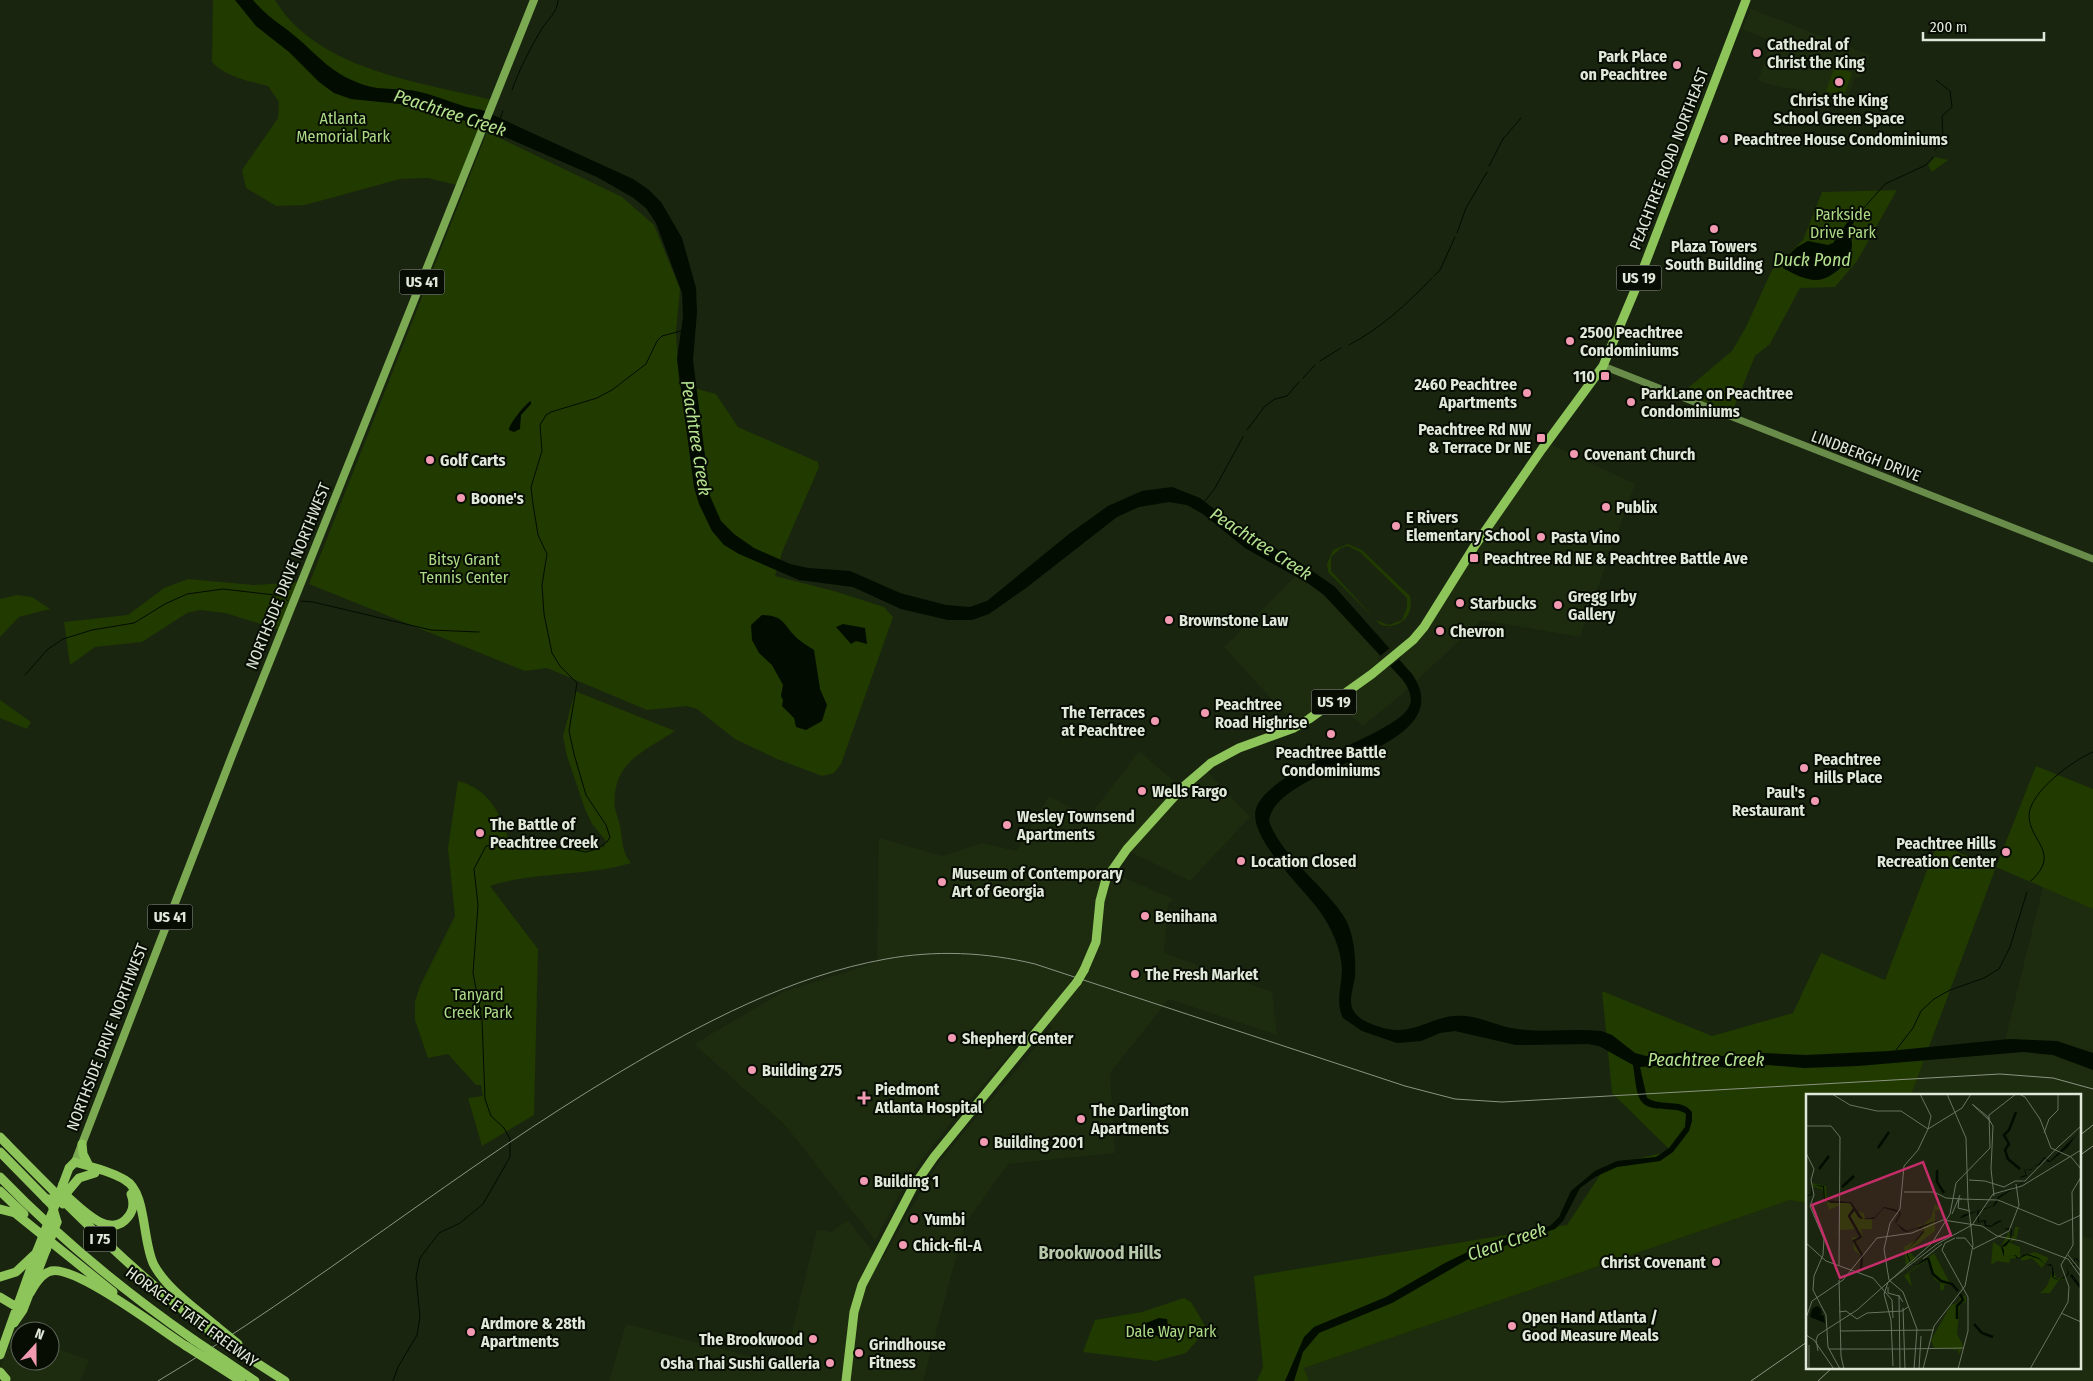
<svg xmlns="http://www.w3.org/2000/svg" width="2093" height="1381" font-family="'Fira Sans Condensed',sans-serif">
<rect width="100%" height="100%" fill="#19250f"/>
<path fill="#1d2c0f" d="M1751,9L1870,55L1861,77L1855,78L1844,108L1803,90L1779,87L1758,81L1772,41L1742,29Z
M1548,443L1635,484L1580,637L1482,620L1402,694L1363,726L1332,701L1294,724L1224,647L1303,569L1387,660L1403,647L1437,603Z
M1139,751L1181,787L1204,768L1250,817L1190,881L1126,850L1109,871L1174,899L1168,904L1164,953L1272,992L1277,1035L1169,999L1110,1073L1115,1153L1008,1164L965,1224L923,1381H609L626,1324L784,1365L817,1229L831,1232L848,1220L873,1252L883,1258L935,1167L1052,1027L1042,1016L953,1120L921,1161L899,1195L877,1238L874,1239L786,1126L694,1044L783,992L877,962L879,838L942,856L982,843L1017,851L1049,796L1089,817Z
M2043,887L2093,909V1146L2079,1156V1095H1911L1925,1057L2004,1044Z
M1790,1200L1807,1203V1367H2079V1234L2093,1240V1381H1309L1304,1368Z
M11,1340L20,1342V1361H50V1346L89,1360L80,1381H0V1368Z"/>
<path fill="#203a00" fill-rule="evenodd" d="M213,0H275C318,71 422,82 496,101L457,185L428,178L400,179L305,205L276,206L246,188L242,170L278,118L279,102L268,86C248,81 226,77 212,62Z
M1835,66L1852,73L1843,98L1826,91Z
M487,132L622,197L654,225L680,289L676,332L679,384L716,394L738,427L818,462L819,467L783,550L775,576L834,591L884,607L893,617L841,764L834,773L822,776L777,759L735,739L697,709L687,706L647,710L547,668L525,671L309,584Z
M1935,157L1948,160L1932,172L1928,165Z
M1897,190L1857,261L1835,287L1800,288L1770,344L1755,356L1731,415L1686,397L1688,388L1732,351L1746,327L1772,270L1803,240L1822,192Z
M1348,544L1362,550L1410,596C1415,616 1399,630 1381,625L1328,572L1327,564L1333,550ZM1348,546L1360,552L1407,598V607L1402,620L1389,625L1376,620L1331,571V557L1341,548Z
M188,579L254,585L303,582L283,631L225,613L200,610L187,613L142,642L95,647L70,665L64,622L128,615L164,588Z
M17,595L32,597L50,609L19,617L0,637V599Z
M575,691L675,731C643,752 611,763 615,808C616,814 619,820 620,826C623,840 621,851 631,863C585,877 536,871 490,886L538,949L534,1115L482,1146L468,1098L483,1096L481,1085H476L448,1054L428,1058L415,1020V1002L420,986L455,916L448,848L458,781C490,789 501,815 510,843L531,841L545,842L561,850L604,847L606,841L592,824L585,809L567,756L563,736Z
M0,700L31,722L27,729L0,718Z
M2036,766L2093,789V909L1996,867L1911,1095H1807V1203L1790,1200L1304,1368L1309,1381H1257L1263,1367L1254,1276L1567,1225L1606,1166L1671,1151L1612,1093L1602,991L1712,1036L1793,1013L1821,953L1885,980L1937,844L1996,867Z
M1184,1298L1191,1302L1207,1329L1186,1353L1156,1361L1083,1352L1095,1320L1142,1312Z"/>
<path fill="#020c00" d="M235,0H253C268,18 280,23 296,37C321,58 330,73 364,85C381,91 402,87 420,92C441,97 460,107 482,110L633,179L648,189L661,202L682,238L696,288L697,312L693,360L710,496L721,521L734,534L754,548L790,564L808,568L850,571L900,593L946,605L970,607L987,601L1069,534L1108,506L1142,491L1172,487L1200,498L1241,530L1295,559L1335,587L1412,674C1465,751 1276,764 1269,821C1281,857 1327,887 1346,920C1354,936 1356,958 1355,976C1354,985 1348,1001 1353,1010C1357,1018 1366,1022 1374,1025C1416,1041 1428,1013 1466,1016C1483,1018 1500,1027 1517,1029C1545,1033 1573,1028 1601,1031L1612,1035L1635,1053L1646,1056L1691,1052L1721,1056L1763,1053L1806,1055L1889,1051L2010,1039L2057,1041L2093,1053V1070L2053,1055L2023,1052L1858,1066L1804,1068L1768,1065L1731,1068L1683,1064L1640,1067L1647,1098C1661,1107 1682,1098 1692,1112V1121L1689,1131L1673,1152L1660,1161L1617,1167L1595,1177L1580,1188L1563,1221L1555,1229L1472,1257L1392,1303L1319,1333L1303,1352L1294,1381H1285L1304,1337L1314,1327L1386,1297L1445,1263L1486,1243L1550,1226L1559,1217L1571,1191L1595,1171L1617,1161L1656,1157L1669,1148L1685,1127L1686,1114C1674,1104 1646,1116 1639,1097C1635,1087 1635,1075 1633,1065L1599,1046L1588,1044L1516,1045L1455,1031L1440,1033L1421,1041L1397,1043L1362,1031L1343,1018C1335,1002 1342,986 1342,969C1341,949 1332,929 1321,913C1305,889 1241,833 1258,804C1276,772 1351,747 1383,728C1392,723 1404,716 1409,707C1414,697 1408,687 1402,679L1324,595L1309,584L1245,548L1203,514L1187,505L1169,502L1139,507L1117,517L1026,588L989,614L972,620H948L901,609L853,587L799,580L739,554L724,545L712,531L699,504L694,487L677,359L683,317L682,293L656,223L646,208L632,197L597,177L473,123L410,105L351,99L334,93L319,82L289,52L256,26Z
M1849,220L1854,222L1847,233C1848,236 1852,240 1852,243C1853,260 1832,280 1816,280C1805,280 1792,273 1783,268L1782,261L1797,247L1808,241L1828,245L1833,243Z
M531,401V404L521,415L520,429L514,432L509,430C509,424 525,404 531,401Z
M762,615C783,616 782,622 794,635C799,641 807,645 814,650L820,689L827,705L822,721L806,730L796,727L794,718L782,706L783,700L781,696L783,685L772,665L759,653L752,640L751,625Z
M843,624L865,628L867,644L856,641L851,644L836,627Z
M1159,1318L1167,1319L1169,1334L1158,1336L1146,1332V1323Z"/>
<path fill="#19250f" d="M1392,646L1402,657L1388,668L1378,658Z"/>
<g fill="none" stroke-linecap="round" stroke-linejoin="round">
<path stroke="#020c00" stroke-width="1" d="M512,90C519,70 530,49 541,30C547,20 558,12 558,0
M500,119L503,111
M1935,150L1943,139L1942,116L1952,107L1950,91L1936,80
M1489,166L1503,139L1521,118
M1853,220L1885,184L1926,165L1933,157
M1457,233L1466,208L1487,172
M1434,276L1440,270L1455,237
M1349,345C1380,329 1407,304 1432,278
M1320,361L1341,348
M1303,378L1315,365
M1247,430L1265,406L1275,399L1287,396L1299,382
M1205,501L1215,488L1243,437
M301,601L313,602L431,630L479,632
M25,675L48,649L63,639L92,630L134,623L165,604L187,594L223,589L283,596L288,601
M2031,881C2062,852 2029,842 2029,815C2030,792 2073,760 2093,752
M1896,1050L1913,1028L1921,1011L1934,999L1950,990L1984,978L1999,969L2010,947L2027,892
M393,1381L398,1367L417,1335L420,1317L416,1277L420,1258L439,1233L460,1223L483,1204L510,1157V1139L504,1128L491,1116L485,1099L482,1020L473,973L478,905L474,869L486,846L508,843L544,844L586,852L597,849L607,842L610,837L606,825L586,795L574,754L569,731L577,683L560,666L552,653L544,614L542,585L547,554L538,535L533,504L531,487L542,451L540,425L546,415L551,412L597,398L612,390L646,364L657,341L662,336L681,331"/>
<path stroke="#698c4a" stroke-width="7" d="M1603,366L2093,559"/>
<path stroke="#7caa53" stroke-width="8" d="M75,1162L233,753L534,0"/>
<path stroke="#8ec55b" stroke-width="9" d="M1084,970L1096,942L1100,901L1106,879L1127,849L1182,788L1211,763L1239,748L1294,728L1309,719L1372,674L1413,640L1424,627L1474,547L1542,449L1603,366L1635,290L1746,0
M0,1137C67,1205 133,1273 210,1331
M82,1144L83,1154L89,1166
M0,1152L52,1205L57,1222
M0,1177C59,1238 125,1292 194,1340
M63,1184L69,1168L75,1162C91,1167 111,1171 125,1180C147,1192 142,1242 154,1265C167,1289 195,1308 216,1326
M0,1191L24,1214
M68,1191L79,1178L95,1173
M62,1192C77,1204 109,1242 128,1217C134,1210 134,1202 131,1194
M0,1209L15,1213L113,1292
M0,1277L16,1272L34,1255
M30,1293C35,1284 41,1274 51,1271C76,1265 162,1331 186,1346
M0,1297L20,1309
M14,1323L23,1310L46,1250
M238,1351L285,1381
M0,1355L37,1251
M224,1360L255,1381
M216,1365L241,1381
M0,1372L6,1379
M846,1381L854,1312L862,1285L913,1187L934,1157L1077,982"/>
<path stroke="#8a9583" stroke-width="1" d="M2079,1136L2093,1125
M2079,1156L2093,1146
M158,1381C317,1286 460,1167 620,1072C702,1023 791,976 886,959C935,950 986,952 1035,964L1405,1086L1455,1099L1502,1102L2000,1074L2053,1078L2093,1089
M1751,1381L1807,1342
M1818,1381L1833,1367"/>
<path stroke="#8ec55b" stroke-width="9" d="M1077,982L1084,970
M46,1199H52L58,1193
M63,1204L68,1191
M54,1208L63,1184
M46,1250L57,1222
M37,1251L52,1213
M216,1326L238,1344
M210,1331L238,1351
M194,1340L224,1360
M186,1346L216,1365"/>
</g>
<g fill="#f19ab2" stroke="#080d04" stroke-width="2">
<circle cx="1757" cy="53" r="5"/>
<circle cx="1677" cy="65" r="5"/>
<circle cx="1839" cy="82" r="5"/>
<circle cx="1724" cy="139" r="5"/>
<circle cx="1714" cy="229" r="5"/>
<circle cx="1570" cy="341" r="5"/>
<rect x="1600" y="371" width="10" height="10" rx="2.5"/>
<circle cx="1527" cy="393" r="5"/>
<circle cx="1631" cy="402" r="5"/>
<rect x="1536" y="433" width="10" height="10" rx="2.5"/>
<circle cx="1574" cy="454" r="5"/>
<circle cx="430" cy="460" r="5"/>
<circle cx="461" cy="498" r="5"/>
<circle cx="1606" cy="507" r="5"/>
<circle cx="1396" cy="526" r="5"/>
<circle cx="1541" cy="537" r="5"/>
<rect x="1469" y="553" width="10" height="10" rx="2.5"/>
<circle cx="1460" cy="603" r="5"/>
<circle cx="1558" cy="605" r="5"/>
<circle cx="1169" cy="620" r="5"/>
<circle cx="1440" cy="631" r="5"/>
<circle cx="1205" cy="713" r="5"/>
<circle cx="1155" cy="721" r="5"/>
<circle cx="1331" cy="734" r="5"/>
<circle cx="1804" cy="768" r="5"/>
<circle cx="1142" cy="791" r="5"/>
<circle cx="1815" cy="801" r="5"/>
<circle cx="1007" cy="825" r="5"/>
<circle cx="480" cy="833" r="5"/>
<circle cx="2006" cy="852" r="5"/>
<circle cx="1241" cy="861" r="5"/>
<circle cx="942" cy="882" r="5"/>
<circle cx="1145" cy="916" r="5"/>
<circle cx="1135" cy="974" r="5"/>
<circle cx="952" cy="1038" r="5"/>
<circle cx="752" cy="1070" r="5"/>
<path d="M861.5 1090.5h5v5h5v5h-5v5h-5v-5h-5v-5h5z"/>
<circle cx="1081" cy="1119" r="5"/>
<circle cx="984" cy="1142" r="5"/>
<circle cx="864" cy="1181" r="5"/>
<circle cx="914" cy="1219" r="5"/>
<circle cx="903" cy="1245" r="5"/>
<circle cx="1716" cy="1262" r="5"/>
<circle cx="1512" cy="1326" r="5"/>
<circle cx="471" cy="1332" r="5"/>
<circle cx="813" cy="1339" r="5"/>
<circle cx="859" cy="1353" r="5"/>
<circle cx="830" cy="1363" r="5"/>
</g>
<g text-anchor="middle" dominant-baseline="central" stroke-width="4" stroke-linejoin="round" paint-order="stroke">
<g fill="#080d04" stroke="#9ea699" stroke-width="1">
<rect x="1616.5" y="265.5" width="45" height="25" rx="4"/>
<rect x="399.5" y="269.5" width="45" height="25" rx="4"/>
<rect x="1311.5" y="689.5" width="45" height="25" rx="4"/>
<rect x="147.5" y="904.5" width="45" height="25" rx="4"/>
<rect x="84" y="1226.5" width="32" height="25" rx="4"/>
</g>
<g font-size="15" font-weight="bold" fill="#dfe8d9">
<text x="1639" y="278">US 19</text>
<text x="422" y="282">US 41</text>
<text x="1334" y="702">US 19</text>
<text x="170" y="917">US 41</text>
<text x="100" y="1239">I 75</text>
</g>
<g font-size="16" font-weight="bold" fill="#dfe8d9" stroke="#080d04" text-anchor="start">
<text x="1767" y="44">Cathedral of<tspan x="1767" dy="18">Christ the King</tspan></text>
<text x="1667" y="56" text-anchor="end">Park Place<tspan x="1667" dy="18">on Peachtree</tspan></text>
<text x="1839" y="100" text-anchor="middle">Christ the King<tspan x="1839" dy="18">School Green Space</tspan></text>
<text x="1734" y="139">Peachtree House Condominiums</text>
<text x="1714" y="246" text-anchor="middle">Plaza Towers<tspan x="1714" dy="18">South Building</tspan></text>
<text x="1580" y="332">2500 Peachtree<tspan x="1580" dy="18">Condominiums</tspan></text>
<text x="1595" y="376" text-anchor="end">110</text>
<text x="1517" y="384" text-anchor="end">2460 Peachtree<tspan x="1517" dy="18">Apartments</tspan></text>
<text x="1641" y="393">ParkLane on Peachtree<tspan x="1641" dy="18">Condominiums</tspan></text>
<text x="1531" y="429" text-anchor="end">Peachtree Rd NW<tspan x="1531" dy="18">&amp; Terrace Dr NE</tspan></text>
<text x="1584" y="454">Covenant Church</text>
<text x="440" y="460">Golf Carts</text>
<text x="471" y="498">Boone's</text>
<text x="1616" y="507">Publix</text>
<text x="1406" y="517">E Rivers<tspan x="1406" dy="18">Elementary School</tspan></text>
<text x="1551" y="537">Pasta Vino</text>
<text x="1484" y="558">Peachtree Rd NE &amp; Peachtree Battle Ave</text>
<text x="1568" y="596">Gregg Irby<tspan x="1568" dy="18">Gallery</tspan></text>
<text x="1470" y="603">Starbucks</text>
<text x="1179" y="620">Brownstone Law</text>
<text x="1450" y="631">Chevron</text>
<text x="1215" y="704">Peachtree<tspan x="1215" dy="18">Road Highrise</tspan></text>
<text x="1145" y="712" text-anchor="end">The Terraces<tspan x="1145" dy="18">at Peachtree</tspan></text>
<text x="1331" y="752" text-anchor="middle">Peachtree Battle<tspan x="1331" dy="18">Condominiums</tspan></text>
<text x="1814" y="759">Peachtree<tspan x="1814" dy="18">Hills Place</tspan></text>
<text x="1152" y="791">Wells Fargo</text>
<text x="1805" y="792" text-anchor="end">Paul's<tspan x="1805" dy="18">Restaurant</tspan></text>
<text x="1017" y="816">Wesley Townsend<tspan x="1017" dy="18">Apartments</tspan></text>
<text x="490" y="824">The Battle of<tspan x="490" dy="18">Peachtree Creek</tspan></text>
<text x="1996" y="843" text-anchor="end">Peachtree Hills<tspan x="1996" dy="18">Recreation Center</tspan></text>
<text x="1251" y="861">Location Closed</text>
<text x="952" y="873">Museum of Contemporary<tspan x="952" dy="18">Art of Georgia</tspan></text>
<text x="1155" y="916">Benihana</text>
<text x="1145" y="974">The Fresh Market</text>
<text x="962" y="1038">Shepherd Center</text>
<text x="762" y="1070">Building 275</text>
<text x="875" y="1089">Piedmont<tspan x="875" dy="18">Atlanta Hospital</tspan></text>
<text x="1091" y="1110">The Darlington<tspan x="1091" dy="18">Apartments</tspan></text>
<text x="994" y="1142">Building 2001</text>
<text x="874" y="1181">Building 1</text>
<text x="924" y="1219">Yumbi</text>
<text x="913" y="1245">Chick-fil-A</text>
<text x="1706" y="1262" text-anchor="end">Christ Covenant</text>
<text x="1522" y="1317">Open Hand Atlanta /<tspan x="1522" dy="18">Good Measure Meals</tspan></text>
<text x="481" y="1323">Ardmore &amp; 28th<tspan x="481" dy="18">Apartments</tspan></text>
<text x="803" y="1339" text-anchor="end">The Brookwood</text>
<text x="869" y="1344">Grindhouse<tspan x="869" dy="18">Fitness</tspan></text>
<text x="820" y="1363" text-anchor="end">Osha Thai Sushi Galleria</text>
</g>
<g font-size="16" fill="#acda87" stroke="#080d04">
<text x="343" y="118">Atlanta<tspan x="343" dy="18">Memorial Park</tspan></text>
<text x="1843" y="214">Parkside<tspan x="1843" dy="18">Drive Park</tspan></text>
<text x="464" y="559">Bitsy Grant<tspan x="464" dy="18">Tennis Center</tspan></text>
<text x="478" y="994">Tanyard<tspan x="478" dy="18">Creek Park</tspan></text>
<text x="1171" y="1331">Dale Way Park</text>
</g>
<g font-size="16" fill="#dfe8d9" stroke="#080d04">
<text transform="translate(1669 159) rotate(-69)">PEACHTREE ROAD NORTHEAST</text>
<text transform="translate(1866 456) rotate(21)">LINDBERGH DRIVE</text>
<text transform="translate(288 576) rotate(-68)">NORTHSIDE DRIVE NORTHWEST</text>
<text transform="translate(107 1037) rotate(-69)">NORTHSIDE DRIVE NORTHWEST</text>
<text transform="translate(192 1317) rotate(36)">HORACE E TATE FREEWAY</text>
</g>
<g font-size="18" font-style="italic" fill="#b5e390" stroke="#080d04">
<text transform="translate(450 113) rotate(18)">Peachtree Creek</text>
<text x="1812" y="260">Duck Pond</text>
<text transform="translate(696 438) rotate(81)">Peachtree Creek</text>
<text transform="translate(1261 544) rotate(33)">Peachtree Creek</text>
<text x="1706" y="1060">Peachtree Creek</text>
<text transform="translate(1507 1242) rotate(-19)">Clear Creek</text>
</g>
<g font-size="18" font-weight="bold" fill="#b6c7aa" stroke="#080d04">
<text x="1100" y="1253">Brookwood Hills</text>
</g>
</g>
<g transform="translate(1806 1094)">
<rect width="275" height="275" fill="#19250f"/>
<path d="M6,89L20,92L21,106L45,110L49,117L58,119L59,126L66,125V135H55L57,144L50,148L57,159L55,162L48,156L46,143H55L50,135L34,136L23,145L34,135V111L23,116L16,95L7,93ZM129,110L137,116H129V137L103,157L110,165L100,173L98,153L113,144L117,138L111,131H117L125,124ZM209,133H213L210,146L202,148L214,153V162L229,158L243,164L236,174L226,164L216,167L214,163L204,165L203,169L191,167L185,171L187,148L195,153L203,137L204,143L208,142ZM128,159L145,191H138V196H134V189L128,185L121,166L103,179L106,193L98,182ZM247,176L251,185L256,183L258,186H253L244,199H234L241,192ZM155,199L157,203L160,201V208L154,210L151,240L157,251L153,261L152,256L128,254L125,246L145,211L153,208Z" fill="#203a00"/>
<path d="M275,40L270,41L262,53L244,68H242L238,64L234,71L227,72L226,76H219L221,82L214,84L218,87V88L193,104L190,110L188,112L173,117V128L177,126H179L180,127V131H182L185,132L190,128L195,126L197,135L203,134L206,136L205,145L200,152L196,153L198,156V163L210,161L212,165L217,161L222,160L233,164L240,171L244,170L246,171L247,174L248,180V181L247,183L253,186L262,180L261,172L269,170L268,165L269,164H271L275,170L269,164V171L261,172L263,180L258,184L254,186L249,185L246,183V172L240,171L233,165L221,161L212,165H211L209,161L198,163L195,153L204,145L205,136L197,135L195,127L185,133L179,132L178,127L172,129L171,117L153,125H135L115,134L118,135V138L113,144L102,155V161L105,169L111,171L119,164H121L122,165L112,171L105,170L103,166L101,161L102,155L118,136L111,134L101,138L97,137L89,128L94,119L78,114L68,125H55L52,123L44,109H25L18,106L17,93L6,91V100L3,102H0L5,100L6,91L18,92L19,106L45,108L57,125L69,123L78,113L88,115L94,118L95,120L90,129L101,137L135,125H153L157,121L187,112L192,103L217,88L214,83L220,81L218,76L226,75L227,72L233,70L238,63L244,67L270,41ZM11,212L15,215L16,220L12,219L18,222L19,229L4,223L6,215Z" fill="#020c00"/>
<path fill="none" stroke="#020c00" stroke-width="2.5" d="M210,18L203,36L198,41L203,50L199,56L202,65L214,75M72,54L83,38M13,75L23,62M131,76V88L138,99M36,93L48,82M48,115L43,122L55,143L48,147L56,161L55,176M122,164L127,180L135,187L146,190L152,197M265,181L275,194M151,225V212L157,206L154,200M168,230L176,239L187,243"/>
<path fill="none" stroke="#687360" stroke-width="1" d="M26,0L44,11L71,17H95L122,35L125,22L114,0M213,0L219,3L234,25L245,54L265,63L275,75M166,10L181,22L187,32L185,75L188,102M167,11L185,28M0,32H25L34,43L33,171M238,39L243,25L252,16V0M252,53L275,32M0,59L8,75L5,86L8,101L4,112L18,145L17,161L8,182L7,196L20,221L22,253L34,275M163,86L179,87L198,93L209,87H219L254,51M98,98H128L140,104L156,105M153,105L192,106L253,131L275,121M153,105L152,114L164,117M146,120L154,101M149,144L139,149L136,156L162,203V237L152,275M150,144H159L167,154M0,149L20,167L67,184L86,206L87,224M167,155L203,137L213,111L210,90M262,161L275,177M117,165L136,150M33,186L35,262L38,275M83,186L97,198L111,235L108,275M83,186L78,155L84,129L94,115L98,72L112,56L122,35L156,14L165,0M82,193V199L93,202L97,208M93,201L94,275M97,214L99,275M33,218L40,217L51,225L61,219L96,217L102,213M255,219L275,228M0,224L6,207L37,186L71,144L106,139L137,126L176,132L191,142L215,147L262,165L275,183M34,237L128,236M0,241L8,246L28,275M23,255H97M97,255L158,254M12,257L10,246L12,241L51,216L126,149L144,120L150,89L184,54L183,21L210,0M87,272L85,226L78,200L82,188L131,150L166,131L187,100L216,92L275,56M3,275V251M113,275L115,242M117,275L128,232L159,192L167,151L162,107L160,44L141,0M224,275L262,208L263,193L255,171L267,151L266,98L275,83"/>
<path fill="#c52d68" fill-opacity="0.15" stroke="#c52d68" stroke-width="2.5" d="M117,68L145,141L34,184L6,111Z"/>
<rect width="275" height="275" fill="none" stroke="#dfe8d9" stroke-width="2.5"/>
</g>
<g transform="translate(35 1346) rotate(21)"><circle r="24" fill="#080d04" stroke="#5e6559"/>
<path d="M0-4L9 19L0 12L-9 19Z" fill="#f19ab2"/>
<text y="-8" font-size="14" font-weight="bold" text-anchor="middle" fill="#dfe8d9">N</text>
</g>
<path d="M1923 32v8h121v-8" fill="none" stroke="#dfe8d9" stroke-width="2.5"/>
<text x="1930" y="32" font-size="15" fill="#dfe8d9" stroke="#080d04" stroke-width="4" paint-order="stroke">200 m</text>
</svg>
